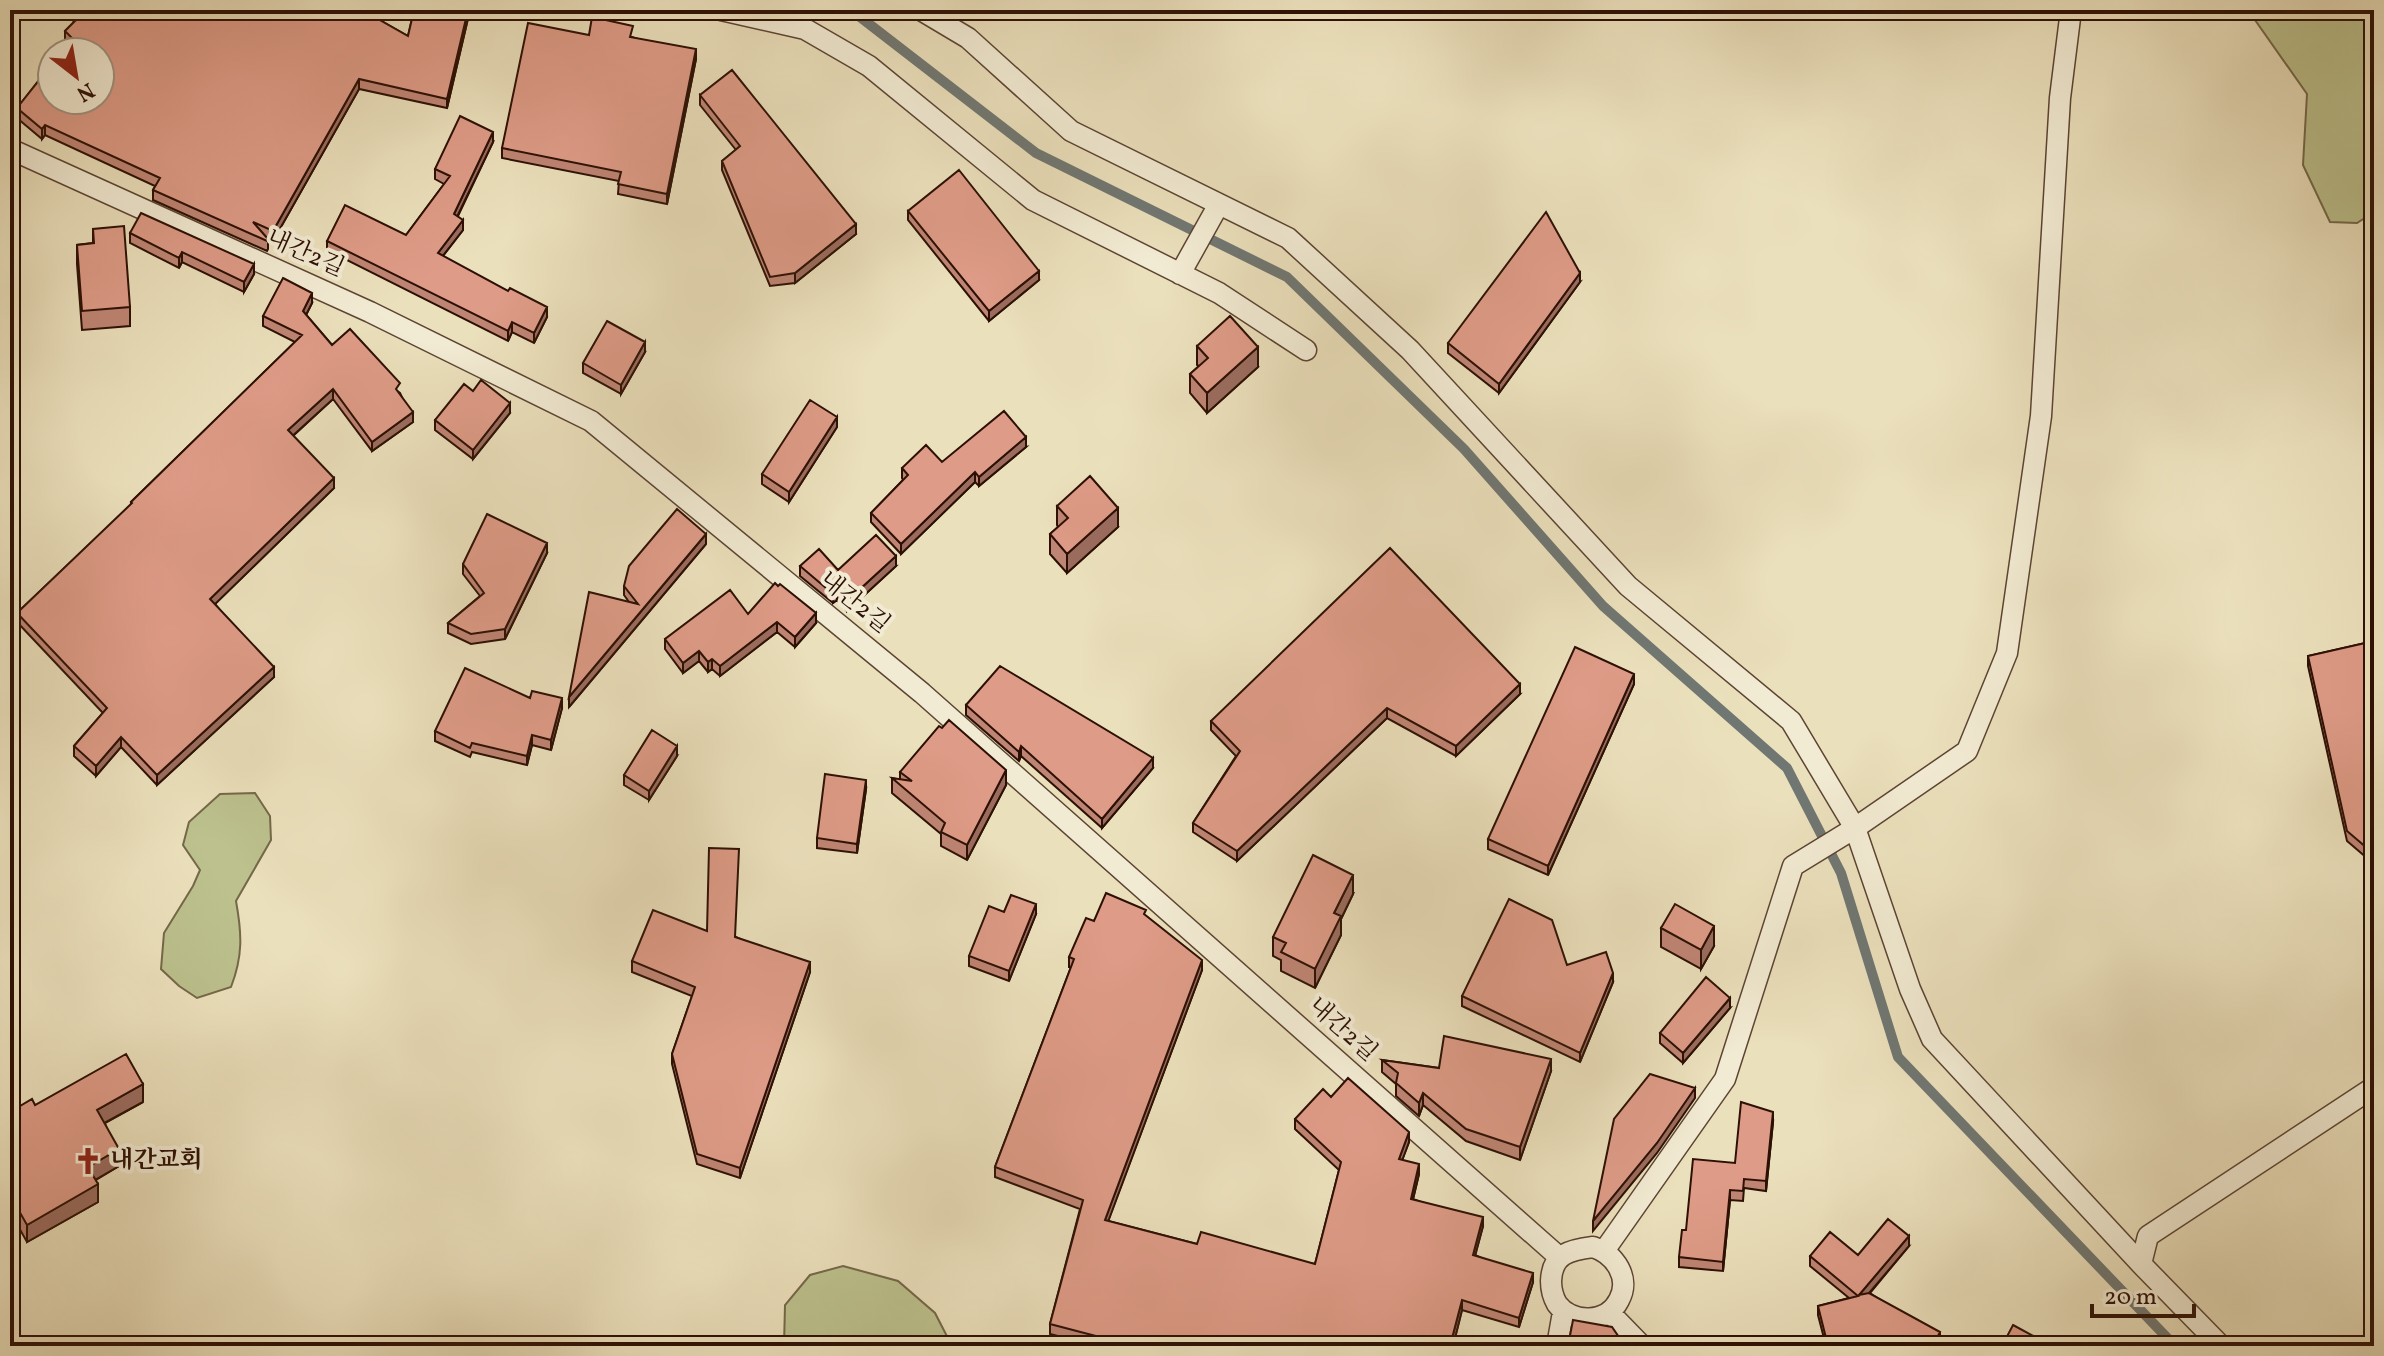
<svg xmlns="http://www.w3.org/2000/svg" width="2384" height="1356" font-family="Vollkorn,'Noto Serif KR',serif">
<rect width="100%" height="100%" fill="#ebe0bc"/>
<filter id="stains"><feTurbulence type="fractalNoise" baseFrequency=".0025" numOctaves="4"/><feColorMatrix values="0 0 0 0 .2 0 0 0 0 .09 0 0 0 0 .02 0 0 0 .5 -.17"/></filter>
<radialGradient id="worn" r=".72"><stop offset=".6" stop-color="#630" stop-opacity="0"/><stop offset="1" stop-color="#630" stop-opacity=".3"/></radialGradient>
<path fill="#bcc18d" stroke="#746849" stroke-width="2" d="M2248,10H2374V212L2357,223L2330,222L2303,165L2307,94Z
M255,793L270,816L271,840L236,901C242,934 243,956 231,987L197,998L179,986L161,969L164,933L193,886L200,870L183,845L189,822L220,794Z
M843,1266L898,1281L935,1313L952,1346H784L785,1305L810,1275Z"/>
<g fill="none" stroke-linecap="round" stroke-linejoin="round">
<path stroke="#707772" stroke-width="10" d="M851,10L1036,153L1287,277L1464,449L1603,606L1787,768L1841,873L1898,1057L2175,1346"/>
<g stroke="#5c4433" stroke-width="23">
<path id="service" d="M721,10L805,29L869,66L1033,200L1219,293L1306,350
M921,10L968,38L1071,131L1288,238L1410,350L1628,586L1791,721L1855,828L1910,989L1932,1039L2141,1264L2221,1346
M10,149L370,312L591,421L922,693L1559,1257
M1180,274L1219,204
M1593,1247C1615,1254 1631,1278 1619,1300C1607,1324 1572,1324 1557,1304C1553,1297 1551,1289 1551,1281C1552,1254 1569,1250 1593,1247Z
M1604,1251L1725,1079L1793,866L1855,828L1967,751L2007,653L2041,416L2060,98L2071,10
M2141,1264L2148,1236L2374,1087
M1609,1312L1642,1346
M1557,1346L1563,1312"/>
</g>
<use href="#service" stroke="#f2ebd3" stroke-width="20"/>
</g>
<path fill="#bf8574" stroke="#2d1005" stroke-width="2" d="M71,10H362L408,36L414,10H470L447,108L359,89L273,241L268,239V249L267,251L153,200V190L155,186L45,135L42,139L17,118V108L68,43L65,40V31L74,22L71,18Z
M589,35L632,37L696,59L667,204L618,194L619,181L502,158V148Z
M700,95L856,234L795,283L770,286L722,170V161L736,150L700,105Z
M493,142L458,216L463,230L443,256L547,317L534,343L512,332L508,341L327,250V241L406,235L444,184L435,179V169Z
M908,211L1039,280L989,321L908,220Z
M93,229L130,307V326L82,330L77,264V245L93,243Z
M130,233L254,274L244,292L182,262L179,268L130,243Z
M1580,282L1499,393L1448,353V343Z
M312,303L306,315L332,345L400,393L413,422L372,451L333,399L293,436L334,488L215,604L274,677L157,785L121,747L96,776L74,756V746L103,713L17,622V613L131,505V502L295,342L263,326V316Z
M1197,346L1258,367L1207,413L1190,393V374L1199,366L1197,365Z
M645,352L621,394L583,373V363Z
M473,391L510,413L473,459L435,430V420Z
M837,427L789,502L762,484V474Z
M1026,447L979,486L975,482L901,554L871,522V513L903,480L902,478V468L942,462Z
M1057,506L1118,527L1067,573L1050,554V534L1058,527L1057,525Z
M706,544L569,707L629,602L624,595V586Z
M547,553L505,639L471,644L448,633V623L480,596L463,574V564Z
M800,566L838,570L896,566L847,611L837,600L833,603L800,576Z
M748,614L816,623L795,647L777,632L720,676L712,669L708,672L699,661L683,673L665,649V639Z
M2374,641V864L2347,841L2308,666V656Z
M1634,684L1548,875L1488,849V839Z
M1520,694L1456,756L1387,718L1237,861L1193,832V823L1236,756L1211,730V721Z
M530,698L562,708L551,750L532,745L527,765L472,752L470,757L435,741V731Z
M966,705L1153,768L1102,828L1021,756L1019,761L966,715Z
M677,756L649,800L624,785V775Z
M900,772L1006,785L967,860L941,846V834L892,793V778L900,780Z
M866,789L857,853L817,848V838Z
M1353,894L1341,919V935L1315,988L1281,971V960L1273,956V937Z
M1004,912L1036,914L1009,981L969,966V956Z
M1146,916L1202,970L1108,1221L1197,1244L1315,1264L1339,1170L1295,1129V1119L1331,1097L1409,1142L1402,1160L1419,1174L1413,1199L1483,1226L1475,1255L1533,1282L1519,1327L1462,1310L1453,1346H1097L1050,1334V1324L1080,1209L995,1177V1167L1071,967H1069V957L1094,921Z
M1661,928L1714,946L1701,969L1661,947Z
M707,931L736,937L810,972L740,1178L697,1164L672,1064V1054L692,996L632,972V961Z
M1613,982L1580,1062L1462,1006V996Z
M1730,1008L1683,1063L1660,1043V1033Z
M1382,1060L1439,1068L1551,1071L1520,1160L1466,1141L1423,1105L1419,1116L1396,1096V1084L1382,1072Z
M143,1102L105,1123L119,1166L96,1180L98,1202L27,1242L10,1212V1112L35,1105Z
M1773,1122L1766,1191L1744,1188L1743,1201L1730,1200L1723,1271L1679,1267V1257L1735,1163Z
M1909,1246L1870,1293L1940,1342L1938,1346H1826L1818,1315V1306L1849,1298L1810,1266V1256L1858,1255Z"/>
<path fill="#9b6c5e" stroke="#2d1005" stroke-width="2" d="M468,10H470L447,108V99Z
M696,49V59L667,204V194Z
M359,79V89L273,241V231Z
M45,125V135L42,139V129Z
M493,132V142L454,223V214Z
M463,220V230L438,262V253Z
M856,224V234L795,283V273Z
M182,252V262L179,268V258Z
M254,264V274L244,292V282Z
M1039,271V280L989,321V311Z
M1580,273V282L1499,393V384Z
M312,293V303L303,321V311Z
M547,307V317L534,343V333Z
M512,322V332L508,341V331Z
M645,342V352L621,394V385Z
M1258,347V367L1207,413V393Z
M333,389V399L288,440V430Z
M510,403V413L473,459V450Z
M413,412V422L372,451V442Z
M837,417V427L789,502V492Z
M1026,437V447L979,486V477Z
M975,472V482L901,554V544Z
M334,478V488L210,609V599Z
M1118,508V527L1067,573V554Z
M706,534V544L569,707V697Z
M547,543V553L505,639V629Z
M896,556V566L847,611V601Z
M837,590V600L833,603V594Z
M816,613V623L795,647V637Z
M777,622V632L720,676V666Z
M699,651V661L683,673V663Z
M712,659V669L708,672V662Z
M274,667V677L157,785V775Z
M1634,674V684L1548,875V866Z
M1520,684V694L1456,756V746Z
M562,698V708L551,750V740Z
M1387,708V718L1237,861V851Z
M532,735V745L527,765V756Z
M121,737V747L96,776V766Z
M677,746V756L649,800V791Z
M1021,746V756L1019,761V752Z
M1153,758V768L1102,828V819Z
M1006,770V785L967,860V845Z
M866,780V789L857,853V844Z
M1353,875V894L1341,919V935L1315,988V969L1334,913Z
M1036,904V914L1009,981V971Z
M1714,926V946L1701,969V950Z
M1202,960V970L1105,1230V1220Z
M810,962V972L740,1178V1168Z
M1613,973V982L1580,1062V1053Z
M1730,998V1008L1683,1063V1053Z
M1551,1059V1071L1520,1160V1147Z
M143,1084V1102L97,1127V1110Z
M1695,1088V1098L1657,1153L1593,1231V1221Z
M1423,1093V1105L1419,1116V1103Z
M1773,1112V1122L1766,1191V1181Z
M1409,1132V1142L1399,1169V1159Z
M119,1149V1166L88,1184V1167Z
M1419,1164V1174L1411,1208V1199Z
M98,1184V1202L27,1242V1225Z
M1730,1190V1200L1723,1271V1262Z
M1483,1217V1226L1473,1264V1255Z
M1909,1236V1246L1859,1305V1295Z
M1533,1273V1282L1519,1327V1318Z
M1462,1300V1310L1453,1346H1450Z
M1940,1332V1342L1938,1346H1933Z"/>
<path fill="#de9b87" stroke="#2d1005" stroke-width="2" d="M72,10H362L408,36L414,10H468L447,99L359,79L273,231L253,222L268,239L267,241L153,190L160,178L45,125L42,129L17,108L52,64V100H100V52H61L72,38L65,31L79,17Z
M592,17L633,26L630,37L696,49L667,194L618,184L621,172L502,148L528,23L589,35Z
M732,70L856,224L795,273L770,277L722,161L740,146L700,95Z
M460,116L493,132L454,214L463,220L438,253L508,291L510,288L547,307L534,333L512,322L508,331L327,241L345,205L406,235L450,176L435,169Z
M959,170L1039,271L989,311L908,211Z
M1546,212L1580,273L1499,384L1448,343Z
M141,213L254,264L244,282L182,252L179,258L130,233Z
M124,226L130,307L82,311L77,245L94,243L93,229Z
M283,278L312,293L303,311L332,345L350,329L400,383L396,389L413,412L372,442L333,389L288,430L334,478L210,599L274,667L157,775L121,737L96,766L74,746L107,708L17,613L132,503L131,502L302,335L263,316Z
M1230,316L1258,347L1207,393L1190,374L1208,358L1197,346Z
M607,321L645,342L621,385L583,363Z
M481,380L510,403L473,450L435,420L464,384L473,391Z
M810,400L837,417L789,492L762,474Z
M1004,411L1026,437L979,477L975,472L901,544L871,513L908,475L902,468L926,445L942,462Z
M1090,476L1118,508L1067,554L1050,534L1068,518L1057,506Z
M677,509L706,534L569,697L589,592L638,604L624,586L629,566Z
M487,514L547,543L505,629L471,634L448,623L484,593L463,564Z
M876,535L896,556L847,601L837,590L833,594L800,566L819,549L838,570Z
M1390,548L1520,684L1456,746L1387,708L1237,851L1193,823L1240,751L1211,721Z
M775,583L778,586L780,584L816,613L795,637L777,622L720,666L712,659L708,662L699,651L683,663L665,639L730,590L748,614Z
M2374,641V854L2347,831L2308,656Z
M1575,647L1634,674L1548,866L1488,839Z
M1000,666L1153,758L1102,819L1021,746L1019,752L966,705Z
M465,668L530,698L532,691L562,698L551,740L532,735L527,756L472,743L470,748L435,731Z
M949,720L1006,770L967,845L941,832L945,823L892,778L912,781L900,772L939,726L942,728Z
M652,730L677,746L649,791L624,775Z
M825,774L866,780L857,844L817,838Z
M709,848L739,849L735,937L810,962L740,1168L697,1154L672,1054L695,987L632,961L653,910L707,931Z
M1313,855L1353,875L1334,913L1341,916L1315,969L1281,952L1286,943L1273,937Z
M1106,893L1146,910L1144,914L1202,960L1105,1220L1197,1244L1201,1232L1315,1264L1341,1162L1295,1119L1323,1089L1331,1097L1348,1078L1409,1132L1399,1159L1419,1164L1411,1199L1483,1217L1473,1255L1533,1273L1519,1318L1462,1300L1450,1346H1134L1050,1324L1083,1200L995,1167L1074,959L1069,957L1086,918L1094,921Z
M1011,895L1036,904L1009,971L969,956L989,906L1004,912Z
M1509,899L1552,920L1567,965L1606,952L1613,973L1580,1053L1462,996Z
M1675,904L1714,926L1701,950L1661,928Z
M1706,977L1730,998L1683,1053L1660,1033Z
M1444,1036L1551,1059L1520,1147L1466,1129L1423,1093L1419,1103L1396,1083L1398,1073L1382,1060L1439,1068Z
M126,1054L143,1084L97,1110L119,1149L88,1167L98,1184L27,1225L10,1195V1112L32,1099L35,1105Z
M1650,1074L1695,1088L1657,1143L1593,1221L1614,1119Z
M1741,1102L1773,1112L1766,1181L1744,1179L1743,1191L1730,1190L1723,1262L1679,1257L1682,1230H1686L1693,1159L1735,1163Z
M1888,1219L1909,1236L1859,1295L1869,1293L1940,1332L1933,1346H1828L1818,1306L1858,1296L1810,1256L1830,1232L1858,1255Z
M1573,1320L1612,1327L1625,1346H1568Z
M2013,1325L2052,1346H2002Z"/>
<defs>
<g id="church-bare" transform="scale(2.16)"><path d="M-1.2-6h2.4v3.5h3.3v2.4h-3.3V6h-2.4V-.1h-3.3v-2.4h3.3Z" fill="#8f2418" stroke="#f2ebd3" stroke-width="2.5" paint-order="stroke"/></g>
</defs>
<g fill-rule="evenodd">
<use href="#church-bare" x="88" y="1161"/>
</g>
<g text-anchor="middle" dominant-baseline="central" stroke-width="8" stroke-linejoin="round" paint-order="stroke">
<g font-size="24" fill="#2d1005" stroke="#f2ebd3">
<text transform="translate(305 254) rotate(24)">내간2길</text>
<text transform="translate(854 603) rotate(39)">내간2길</text>
<text transform="translate(1342 1030) rotate(42)">내간2길</text>
</g>
<g font-size="24" font-weight="bold" fill="#2d1005" stroke="#f2ebd3" text-anchor="start">
<text x="110" y="1161">내간교회</text>
</g>
</g>
<rect width="2384" height="1356" fill="none" stroke="#ebe0bc" stroke-width="40"/>
<rect x="12" y="12" width="2360" height="1332" fill="none" stroke="#2d1005" stroke-width="4"/>
<rect x="20" y="20" width="2344" height="1316" fill="none" stroke="#2d1005" stroke-width="2"/>
<g transform="translate(76 76) rotate(149)"><circle r="38" fill="#f2ebd3" stroke="#a39381" stroke-width="2"/>
<path d="M0-6L14 30L0 20L-14 30Z" fill="#8f2418"/>
<text y="-12" font-size="22" font-weight="bold" text-anchor="middle" fill="#2d1005">N</text>
</g>
<path d="M2092 1304v12h102v-12" fill="none" stroke="#2d1005" stroke-width="4"/>
<text x="2104" y="1304" font-size="24" fill="#2d1005" stroke="#f2ebd3" stroke-width="6" paint-order="stroke">20 m</text>
<rect width="100%" height="100%" filter="url(#stains)"/>
<rect width="100%" height="100%" fill="url(#worn)"/>
</svg>
